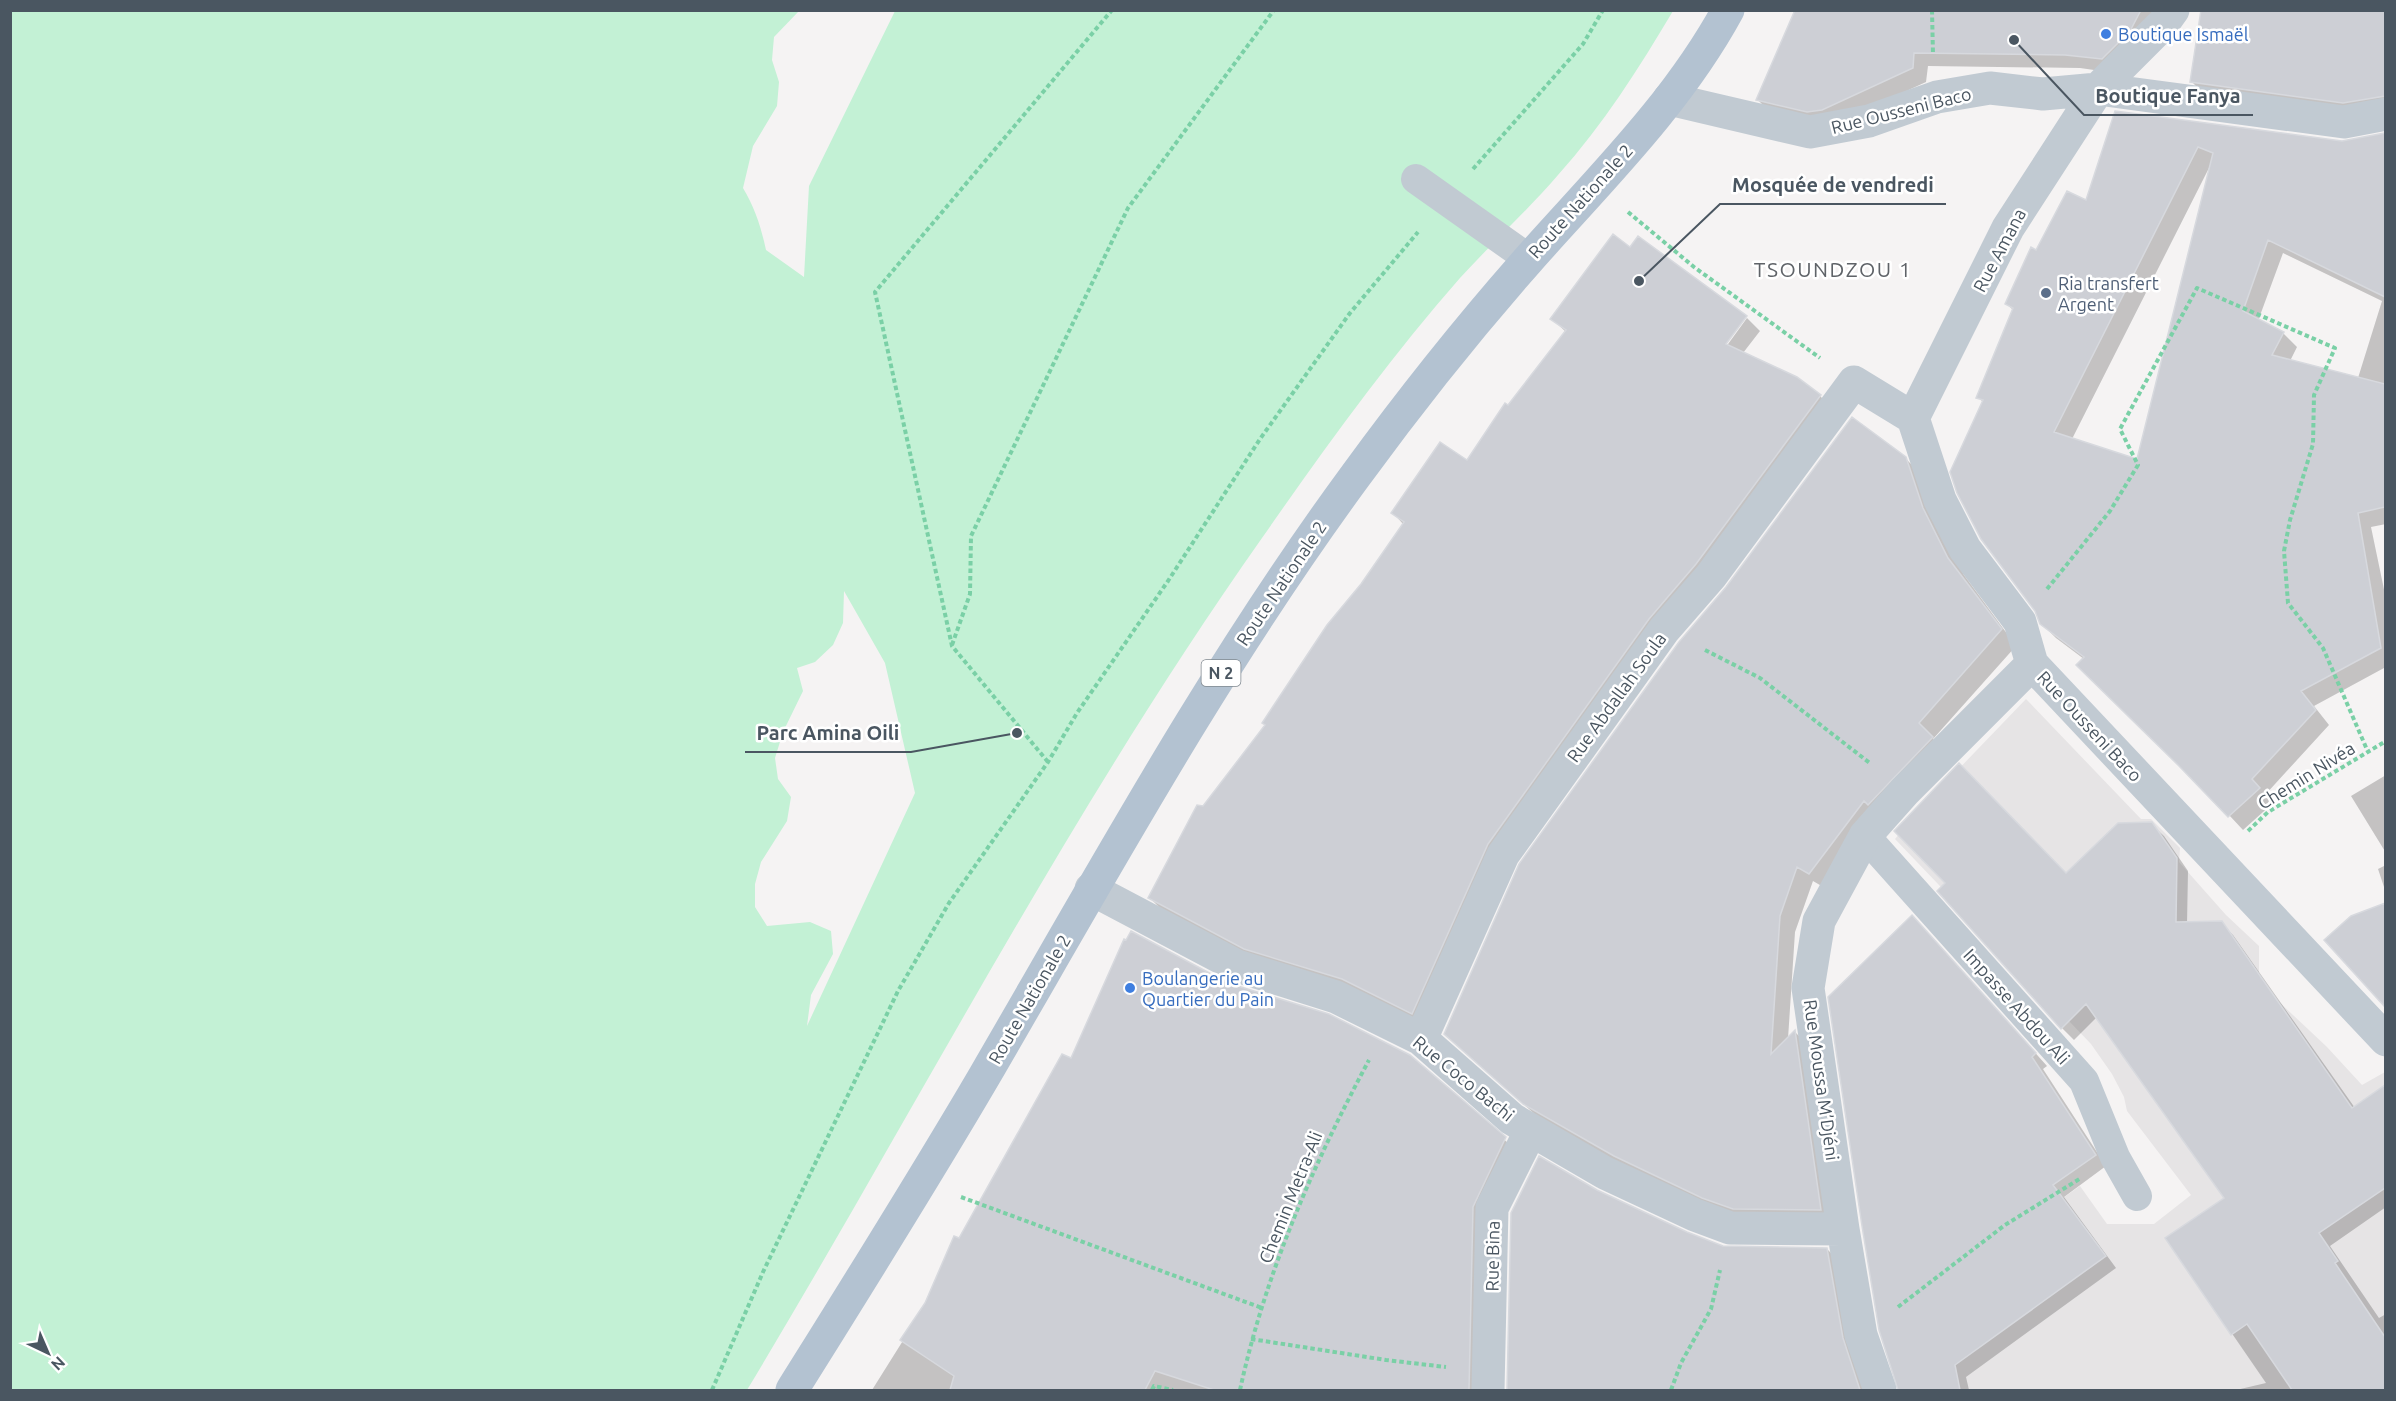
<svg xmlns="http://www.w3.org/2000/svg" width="2396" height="1401" font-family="Ubuntu,sans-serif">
<rect width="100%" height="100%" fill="#f5f3f3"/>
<path fill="#e6e4e5" d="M2026,699L2141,819H2151L2180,848L2179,862L2226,915L2259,946V983L2327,1047L2362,1085L2385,1072V1390H1907L1892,1319L2080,1186L2107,1224H2154L2191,1195L2127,1111L2124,1097L2112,1074L2091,1044L1895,839L1925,804Z"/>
<path fill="#c3f1d5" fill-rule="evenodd" d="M10,11H799L774,37L772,60L779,82L777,106L753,146L743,188C755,208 761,227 766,250L804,277L809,186L895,11H1673C1639,68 1603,125 1558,175C1527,211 1492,243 1460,278C1388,360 1324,449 1262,538C1070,810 918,1106 747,1390H11ZM844,591L885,663L915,793L807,1026L811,995L833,954L831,931L810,922L767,926L755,907V884L761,862L787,821L791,797L778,779L775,758L783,732L803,691L797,668L815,662L833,645L843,623Z"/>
<path fill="#0003" fill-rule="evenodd" d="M1796,10H2162L2105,81L2094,70L2080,68L1928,66L1926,82L1837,123L1772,114L1758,100Z
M2202,10H2386V112L2206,96L2192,82Z
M2116,113L2347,142L2386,135V524L2371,527L2386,599V670L2384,668L2314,706L2329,725L2265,795L2273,803L2243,830L2084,659L2056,638L2041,623L1983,402L1978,397L2013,310L2007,304L2037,252L2087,202ZM2211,164L2138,461L2072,439ZM2283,253L2382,301L2358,378L2290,361L2297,347L2283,333L2258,321Z
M1747,318L1760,331L1743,353L1820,396L1834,410L1501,858L1426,1026L1260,962L1164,912L1150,898L1204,808L1267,725L1404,525L1393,513L1467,462L1566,332L1552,319L1723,351Z
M1905,458L1921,474L1938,525L1964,575L2016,646L1933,739L1947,753L1825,888L1813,881L1795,932L1788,1039L1795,1032L1810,1047L1836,1225L1750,1224L1631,1172L1540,1119L1446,1034Z
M2386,775V853L2351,796Z
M2151,824L2164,836L2188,871L2187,924L2221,923L2233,935L2355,1108L2380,1091L2386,1096V1207L2330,1246L2379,1318L2386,1314V1390H2236L2266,1383L2167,1239L2226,1198L2097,1017L2074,1040L2062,1028L2066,875Z
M2386,865V893L2378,869Z
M2386,904V1005L2326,940L2352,917Z
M1924,929L2047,1066L2043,1069L2106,1166L2064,1197L2116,1268L1966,1377L1969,1390H1900Z
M1127,942L1410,1056L1517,1151L1481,1390H872L926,1304L959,1240L1071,1060Z
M1596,1191L1686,1233L1723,1247L1827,1249L1839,1261L1867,1390H1747L1744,1372L1722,1302L1674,1390H1508L1512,1213Z"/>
<path fill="#cdcfd5" stroke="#d7d9de" stroke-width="1.5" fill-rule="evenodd" d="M1795,10H2141L2130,31L2102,59L2065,55L1914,53L1913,68L1822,110L1807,112L1756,100Z
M2201,10H2385V96L2343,103L2190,82Z
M2115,111L2342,141L2385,133V297L2268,240L2243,311L2284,332L2272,355L2385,384V507L2358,513L2381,648L2301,691L2316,710L2252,779L2260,788L2228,817L2179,766L2076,665L2084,657L2040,624L2035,611L1981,539L1957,493L1950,472L1983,400L1976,398L2013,308L2005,304L2031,247L2036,250L2067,191L2086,200ZM2198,147L2213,153L2137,459L2054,432Z
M1613,234L1630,247L1638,236L1747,316L1726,344L1797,377L1821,395L1696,564L1649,619L1488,844L1412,1014L1342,979L1244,949L1148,898L1197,805L1203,806L1265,725L1262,723L1327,625L1361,584L1404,522L1391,513L1440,442L1467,460L1505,403L1508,405L1566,330L1550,319Z
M1852,417L1906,457L1923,508L1948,558L2002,629L1919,723L1933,737L1868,805L1864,801L1809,874L1797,867L1780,916L1771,1054L1795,1030L1821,1210L1733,1209L1702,1198L1614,1156L1523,1104L1444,1034L1519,864L1679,642L1726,587Z
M1959,763L2066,873L2118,823L2152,822L2177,858L2176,922L2222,921L2352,1108L2385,1085V1188L2319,1233L2338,1261L2335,1263L2385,1337V1390H2292L2247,1324L2231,1335L2165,1238L2224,1198L2086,1004L2061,1029L1937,891L1945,883L1894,831Z
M2385,903V1007L2324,940L2351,916Z
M1912,915L2036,1053L2032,1057L2096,1155L2053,1185L2106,1256L1955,1365L1960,1390H1898L1879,1330L1862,1226L1828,997Z
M1131,931L1228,983L1329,1014L1410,1055L1506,1137L1473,1207L1469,1390H1214L1155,1371L1145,1390H950L954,1376L900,1340L925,1303L954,1236L959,1238L1062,1054L1071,1058L1124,939L1126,940Z
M1539,1156L1597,1190L1687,1232L1723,1246L1827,1248L1843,1338L1860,1390H1507L1511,1213Z"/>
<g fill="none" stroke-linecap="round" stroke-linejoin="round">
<path stroke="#7ad0a6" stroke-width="4" stroke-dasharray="4.5 3" stroke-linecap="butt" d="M1932,10L1933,55
M1473,169L1583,44L1603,10
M1628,212L1694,267L1820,358
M2047,589L2110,511L2138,465L2120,429L2197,288L2335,348L2314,395L2313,444L2290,520L2284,551L2288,603L2323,648L2368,752
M952,645L970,594L971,536L1128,208L1274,10
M1705,650L1760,678L1871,764
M1048,762L952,646L875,292L1112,10
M2248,831L2268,812L2386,741
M961,1197L1262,1308
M1898,1307L2005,1225L2081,1178
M1251,1339L1386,1360L1446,1367
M712,1390L763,1272L898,991L949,903L1048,762L1077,713L1168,581L1260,439L1350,313L1418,232
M1152,1390L1154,1386L1173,1390
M1240,1390C1265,1274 1313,1165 1369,1060
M1671,1390L1681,1363L1711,1309L1720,1270"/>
<path stroke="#c1cad2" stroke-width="30" d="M1416,179L1529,259
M1865,836L2084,1081L2115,1157L2137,1196"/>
<path stroke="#c1cad2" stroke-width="33" d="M1669,99L1810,132L1869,121L1937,97L1990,88L2043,94L2098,89L2344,122L2386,114
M1913,418L2008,228L2098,89L2163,24L2173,10
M1091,889L1237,966L1336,997L1421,1039L1512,1119L1605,1173L1695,1215L1730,1228L1843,1229
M1421,1039L1503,855L1664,630L1711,576L1854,382L1913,418L1940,500L1965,549L2020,622L2032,664L2386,1040
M1488,1390L1492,1208L1531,1130
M1880,1390L1861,1335L1843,1229L1808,988L1819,921L1865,836L1905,791L2032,664"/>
<path stroke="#b3c2d1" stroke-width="33" d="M792,1390C857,1286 923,1181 985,1075C1103,872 1216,665 1356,475C1410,401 1468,328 1529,259C1599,180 1677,104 1728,10"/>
</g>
<g fill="#3f7fe0" stroke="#fff" stroke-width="2">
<circle cx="2106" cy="34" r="6"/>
<circle cx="1130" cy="988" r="6"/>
</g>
<circle fill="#5c6f8a" stroke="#fff" stroke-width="2" cx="2046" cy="293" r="6"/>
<g text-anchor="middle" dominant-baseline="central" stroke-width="5" stroke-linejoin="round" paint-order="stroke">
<rect fill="#fff" stroke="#808990" stroke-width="1.5" x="1201.5" y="660" width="39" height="26" rx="4.5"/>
<g font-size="16" font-weight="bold" fill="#4a5661">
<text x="1221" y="673">N 2</text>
</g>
<g font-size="18" fill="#366cbe" stroke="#fff" text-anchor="start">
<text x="2118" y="34">Boutique Ismaël</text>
<text x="1142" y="978">Boulangerie au<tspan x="1142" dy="21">Quartier du Pain</tspan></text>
</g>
<g font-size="18" fill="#4a5661" stroke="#fff">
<text transform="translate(1901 110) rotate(-14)">Rue Ousseni Baco</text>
<text transform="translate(1580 201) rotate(-48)">Route Nationale 2</text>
<text transform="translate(1999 250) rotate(-62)">Rue Amana</text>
<text transform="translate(1281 583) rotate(-56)">Route Nationale 2</text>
<text transform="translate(1616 697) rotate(-54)">Rue Abdallah Soula</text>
<text transform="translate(2090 726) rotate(47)">Rue Ousseni Baco</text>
<text transform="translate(2306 775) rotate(-32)">Chemin Nivéa</text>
<text transform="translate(1029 999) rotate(-60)">Route Nationale 2</text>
<text transform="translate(2017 1006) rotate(48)">Impasse Abdou Ali</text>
<text transform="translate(1464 1078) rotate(39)">Rue Coco Bachi</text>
<text transform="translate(1822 1080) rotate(82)">Rue Moussa M’Djéni</text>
<text transform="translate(1290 1197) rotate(-68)">Chemin Metra-Ali</text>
<text transform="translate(1492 1256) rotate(-89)">Rue Bina</text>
</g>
<g font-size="18" fill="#4e5e75" stroke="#fff" text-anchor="start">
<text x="2058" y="283">Ria transfert<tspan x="2058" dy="21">Argent</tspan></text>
</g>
<g font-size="21" letter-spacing="1.5" fill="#5f6368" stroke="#fff">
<text x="1833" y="269">TSOUNDZOU 1</text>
</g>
</g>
<path fill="none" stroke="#4a5661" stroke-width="2" d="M2014 40L2084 115H2253M1639 281L1720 204H1946M1017 733L911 752H745"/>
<g fill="#4a5661" stroke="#fff" stroke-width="2">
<circle cx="2014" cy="40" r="6"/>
<circle cx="1639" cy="281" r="6"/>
<circle cx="1017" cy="733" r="6"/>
</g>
<g font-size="20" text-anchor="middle" font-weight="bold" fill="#4a5661" stroke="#fff" stroke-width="5" stroke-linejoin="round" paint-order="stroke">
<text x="2168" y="103">Boutique Fanya</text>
<text x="1833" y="192">Mosquée de vendredi</text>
<text x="828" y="740">Parc Amina Oili</text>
</g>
<rect width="2396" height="1401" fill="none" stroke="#4a5661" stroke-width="24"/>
<g transform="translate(48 1353) rotate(136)" stroke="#ffffff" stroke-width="4.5" paint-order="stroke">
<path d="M0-4.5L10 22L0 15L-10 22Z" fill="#4a5661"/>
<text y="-9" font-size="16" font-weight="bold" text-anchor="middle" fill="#4a5661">N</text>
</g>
</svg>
